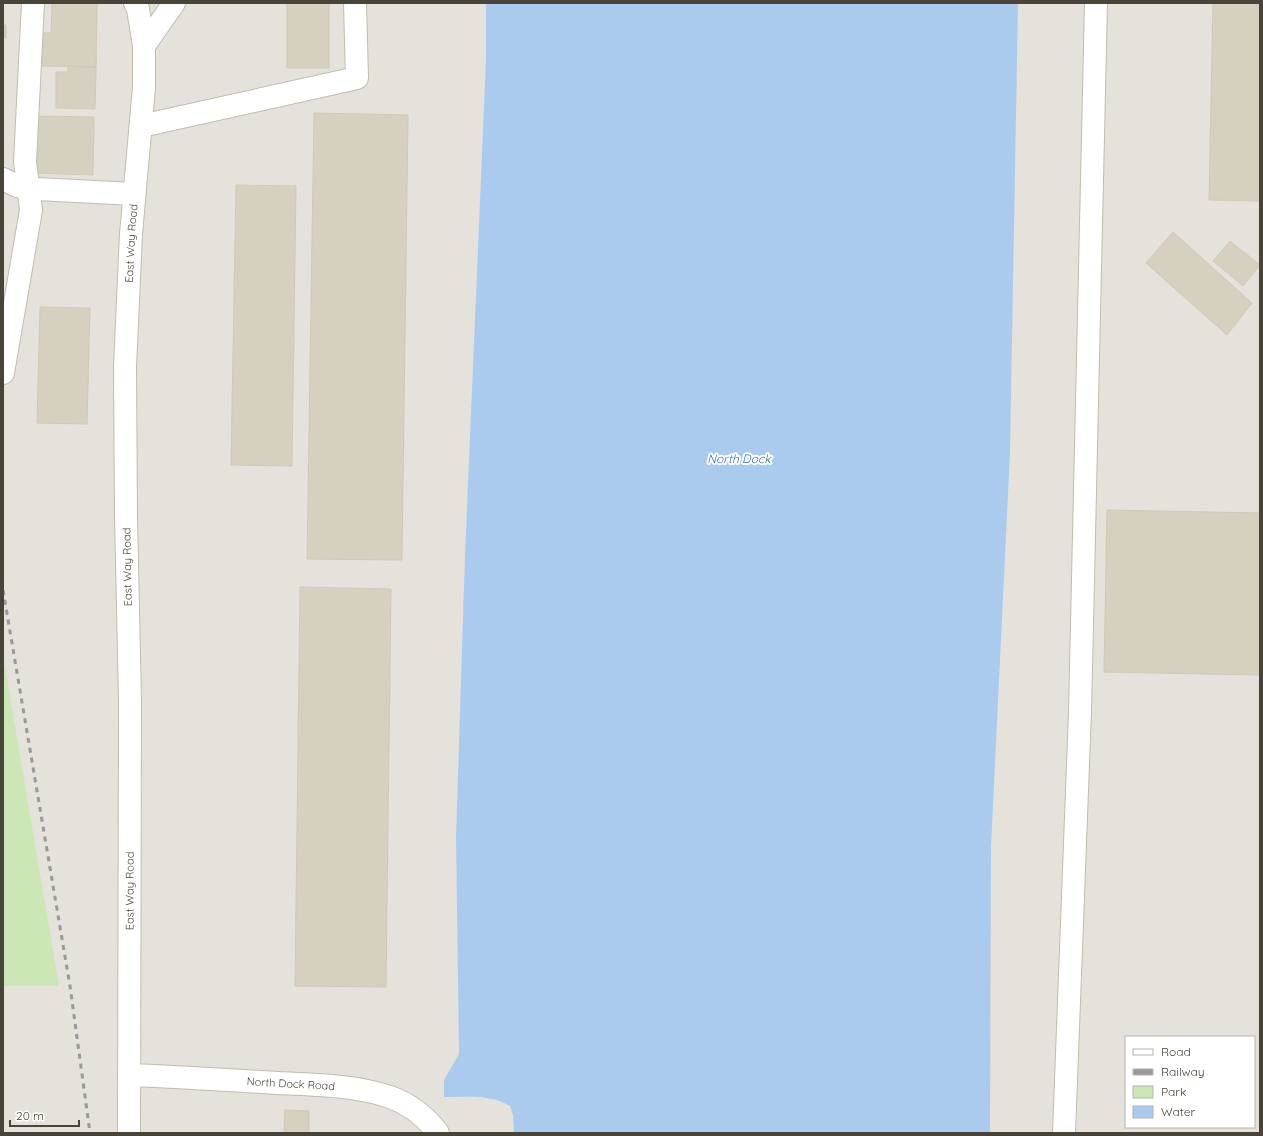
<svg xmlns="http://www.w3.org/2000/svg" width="1263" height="1136" font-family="Quicksand,sans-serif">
<rect width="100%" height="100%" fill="#f5f3eb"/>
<path fill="#e5e2dc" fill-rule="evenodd" d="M3,3H1260V1133H3ZM1126,1037H1254V1127H1126Z"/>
<path fill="#cce7b6" d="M3,655L59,986H3Z"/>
<path fill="#abcbee" d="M486,3H1018L1010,453L991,847L990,1133H514L513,1115L510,1106C491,1094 466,1097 444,1097V1080L459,1054L456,837L465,555L486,59Z"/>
<path fill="#d6d0c1" stroke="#d1c9b4" d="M52,3H97L96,67L42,66L43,33H51Z
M287,3H329V68H287Z
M1213,3H1260V201L1209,200Z
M3,25H6V38H3Z
M68,66L96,67L95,109L56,108V72H68Z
M314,113L408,115L402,560L307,559Z
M36,116L94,117L93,175L34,173Z
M236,185L296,186L292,466L231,465Z
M1173,232L1252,303L1227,335L1146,263Z
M1230,241L1260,265L1243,286L1213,261Z
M40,307L90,308L87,424L37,423Z
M1107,510L1260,513V675L1104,672Z
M300,587L391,589L386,987L295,986Z
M285,1110L309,1111V1133H284Z"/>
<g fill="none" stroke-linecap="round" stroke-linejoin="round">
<g stroke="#c0bcae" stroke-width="24">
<g id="minor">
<path d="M144,46L174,3"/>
<path d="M141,126L357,78L355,3"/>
<path d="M3,179L17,186L37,189L134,194"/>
<path d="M3,373L31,210L25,162L33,3"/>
<path id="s1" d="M129,1075C179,1077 229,1080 278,1083C315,1085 355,1085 390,1097C410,1104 425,1116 438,1133"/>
<path id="s2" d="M129,1133L130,701L126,516L125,367L131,234L144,87V46L138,9L135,3"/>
<path d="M1064,1133L1080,712L1096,3"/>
</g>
</g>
<use href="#minor" stroke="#fff" stroke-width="22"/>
<path stroke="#999" stroke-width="3" stroke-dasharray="5 5" stroke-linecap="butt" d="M3,590L70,986L90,1133"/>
</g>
<g text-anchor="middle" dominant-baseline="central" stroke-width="4" stroke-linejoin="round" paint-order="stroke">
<g font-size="11" fill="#494439" stroke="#fff">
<text stroke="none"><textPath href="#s2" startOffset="890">East Way Road</textPath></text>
<text transform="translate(127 567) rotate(-91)">East Way Road</text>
<text stroke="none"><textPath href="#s2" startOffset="242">East Way Road</textPath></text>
<text stroke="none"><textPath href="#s1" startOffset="162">North Dock Road</textPath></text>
</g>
<g font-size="12" font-style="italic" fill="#3570b2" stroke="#fff">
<text x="739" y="458">North Dock</text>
</g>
</g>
<rect width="1263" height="1136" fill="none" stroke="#494439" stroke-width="8"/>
<rect x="1125" y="1036" width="130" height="92" fill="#ffffff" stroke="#b6b4b0"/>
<rect x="1133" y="1049" width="20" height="6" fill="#ffffff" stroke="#b6b4b0"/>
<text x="1161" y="1056" font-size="12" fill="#494439">Road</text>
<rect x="1133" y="1069" width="20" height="6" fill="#999999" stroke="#b6b4b0"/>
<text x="1161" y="1076" font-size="12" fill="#494439">Railway</text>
<rect x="1133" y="1086" width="20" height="12" fill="#cce7b6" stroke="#b6b4b0"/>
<text x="1161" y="1096" font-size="12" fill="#494439">Park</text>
<rect x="1133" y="1106" width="20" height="12" fill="#abcbee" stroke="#b6b4b0"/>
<text x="1161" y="1116" font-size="12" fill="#494439">Water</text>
<path d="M10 1120v6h69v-6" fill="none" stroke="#494439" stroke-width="2"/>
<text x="16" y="1120" font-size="12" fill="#494439" stroke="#ffffff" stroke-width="3" paint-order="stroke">20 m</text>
</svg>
